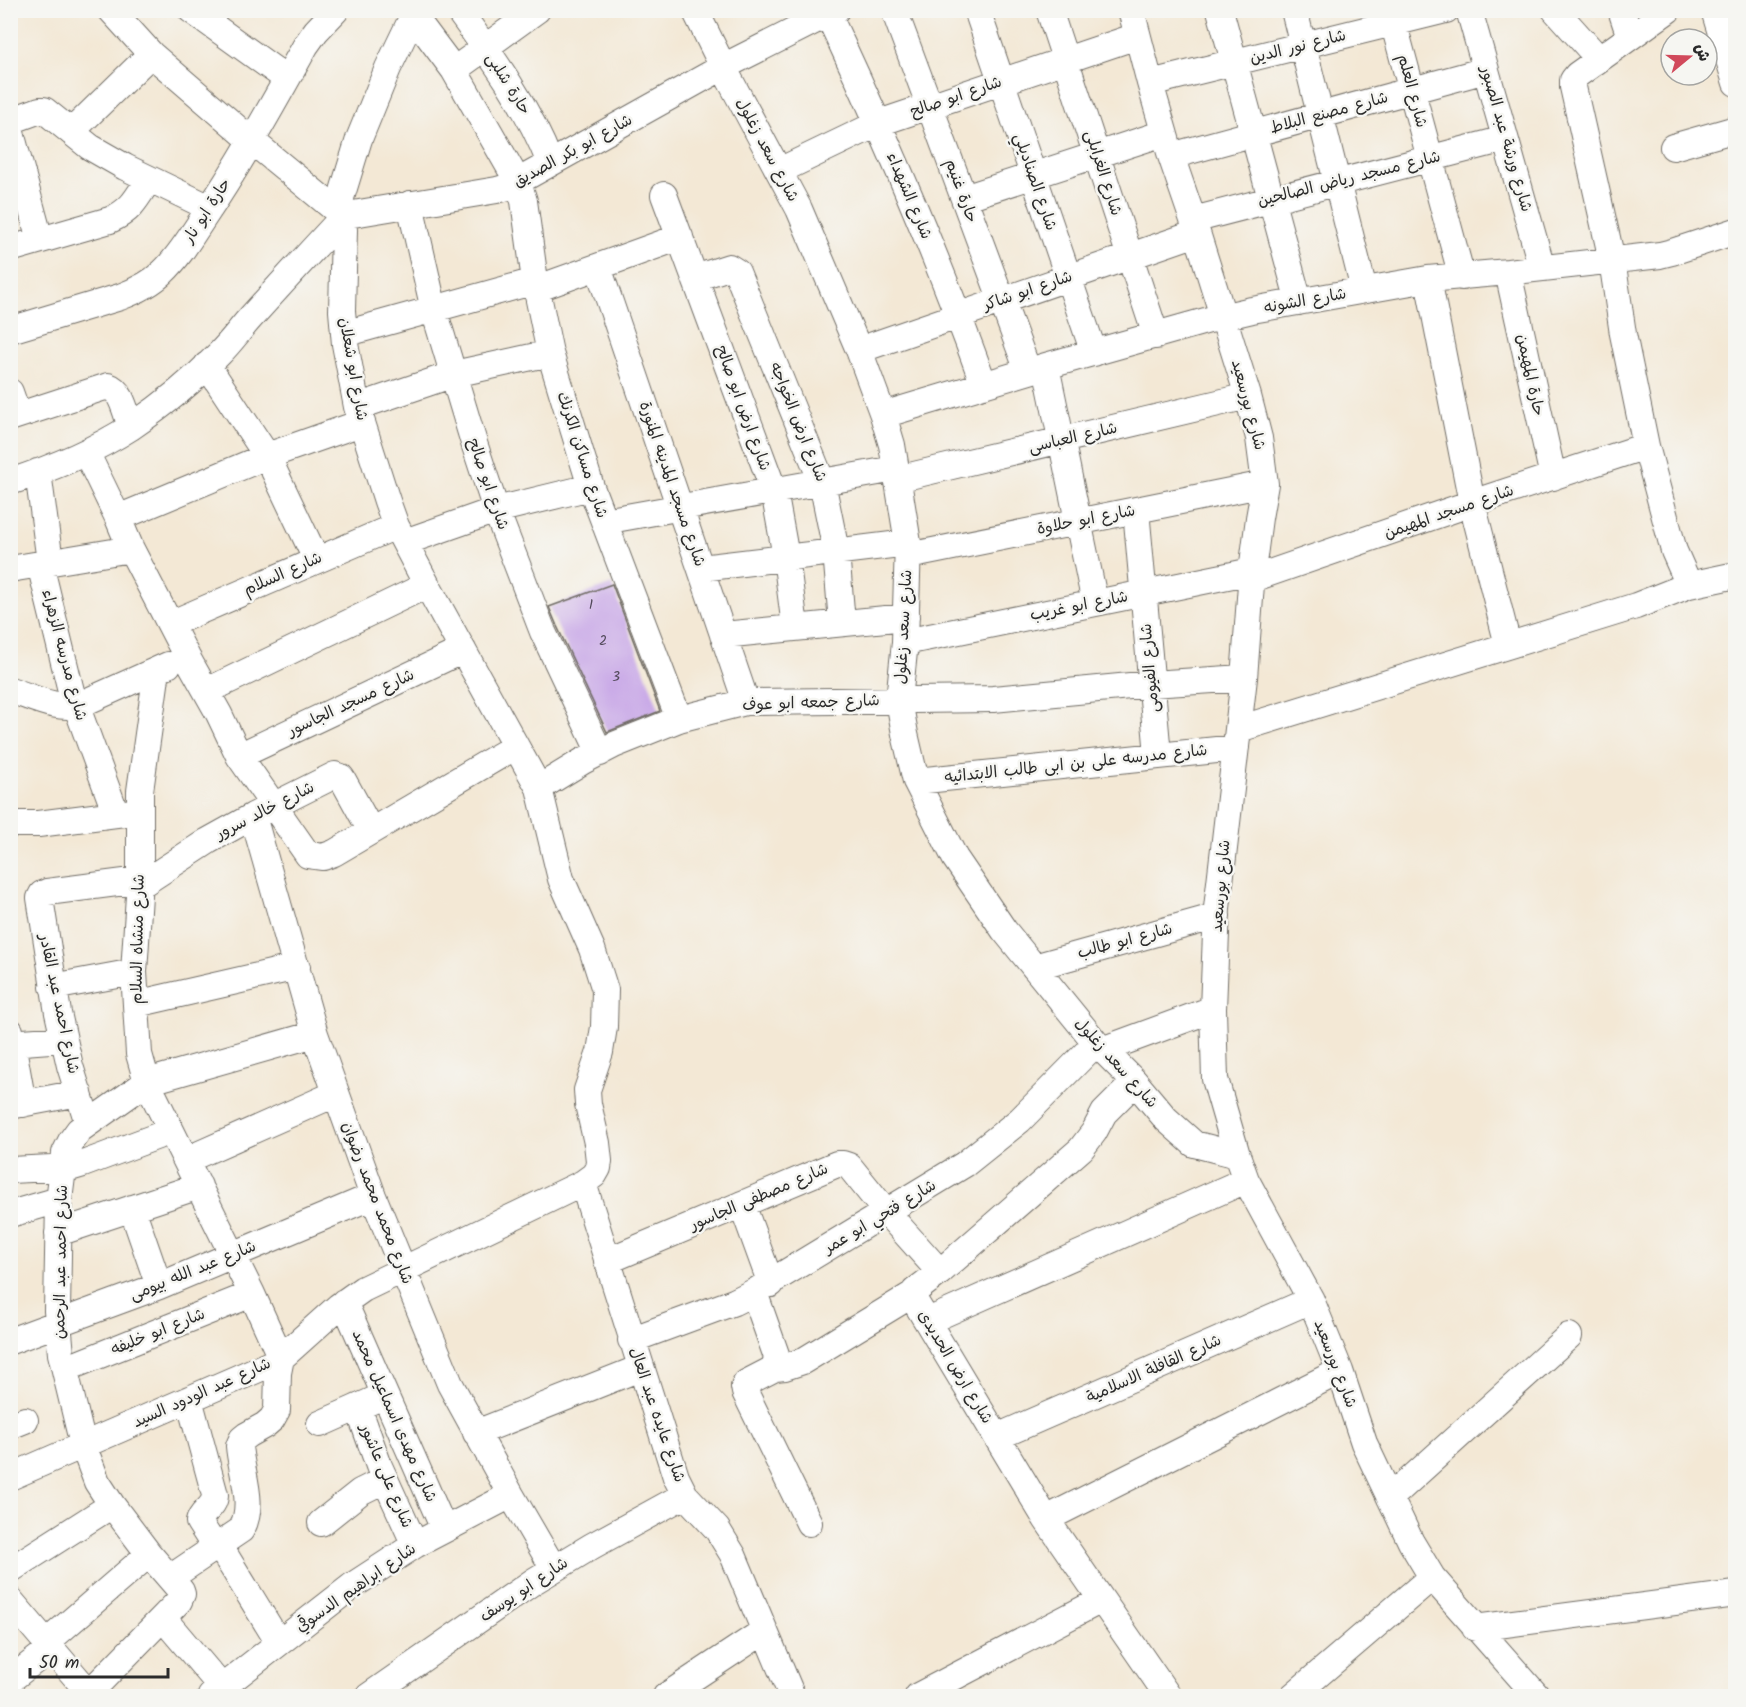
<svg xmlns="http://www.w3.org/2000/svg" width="1746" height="1707" font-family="Kalam,'Playpen Sans Arabic',sans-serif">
<rect width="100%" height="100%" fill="#f6f6f2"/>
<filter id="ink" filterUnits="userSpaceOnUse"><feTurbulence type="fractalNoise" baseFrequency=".0167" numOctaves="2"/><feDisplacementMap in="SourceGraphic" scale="12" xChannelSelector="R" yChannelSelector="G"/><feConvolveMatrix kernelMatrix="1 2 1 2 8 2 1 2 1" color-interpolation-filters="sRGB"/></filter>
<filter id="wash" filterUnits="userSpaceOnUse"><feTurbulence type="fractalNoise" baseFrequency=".008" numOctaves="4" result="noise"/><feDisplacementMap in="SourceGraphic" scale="24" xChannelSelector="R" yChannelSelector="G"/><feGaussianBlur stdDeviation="1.35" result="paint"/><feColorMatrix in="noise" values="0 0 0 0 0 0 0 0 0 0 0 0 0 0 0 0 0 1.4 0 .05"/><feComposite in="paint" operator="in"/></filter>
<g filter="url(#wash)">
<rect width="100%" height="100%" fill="#f3e8d5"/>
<g id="blocks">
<path fill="#c5a2e6" d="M612,584L660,711L607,732L557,626L549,607Z"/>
</g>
</g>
<g filter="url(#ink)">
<use href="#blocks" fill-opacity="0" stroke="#716d66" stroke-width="1.5"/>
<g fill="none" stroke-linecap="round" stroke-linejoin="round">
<g stroke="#716d66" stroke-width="28">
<path id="minor" d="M191,10L287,79
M409,10L454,70L518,182L524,201L535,281L550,353L591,487L679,719
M458,10C493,58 529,108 550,163
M695,10L723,67L799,209L859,350L883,415L892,445L908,543L905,642L899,700L905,734L916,781L955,858L1004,930L1096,1043L1135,1082L1166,1119L1194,1144L1237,1155
M826,10C884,133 938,257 984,385
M894,10L1028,371
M977,10L1094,353
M1049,10L1156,336
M1131,10L1150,83L1171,156L1193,220L1248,396L1259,438L1265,484L1259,518L1252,571L1244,678L1217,908L1213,1009L1215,1079L1237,1155L1246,1180L1311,1300L1340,1371L1364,1443L1411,1542L1432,1577L1537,1696
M1220,10L1299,302
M1294,10L1364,290
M1390,10L1462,277
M1469,10L1542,268
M1555,10L1599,59
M1621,10L1630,37
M1714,10L1736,83
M454,70L537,10
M1150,83L1446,10
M10,121L40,110H44L90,147L125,167L210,208
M10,129L40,240
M71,132L151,54
M1673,147L1736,129
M1171,156L1486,70
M779,171L879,123L1137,36
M664,195L774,491L786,557L795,627
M964,198L1164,133
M410,204L434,310L474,443L496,510L543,632L600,753
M337,211L359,139L388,68L413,16
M341,216L497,190L508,187L723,67L836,10
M1193,220L1505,139
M10,249L110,220C132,210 137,198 149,179
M598,267L746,702
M1508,272L1553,477
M695,278L729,267L737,272L822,482L836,551L842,623
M1428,279L1472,503L1508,645
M536,289L680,237
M10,330L120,297C136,291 151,284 163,272C179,257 190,238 202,220C240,164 273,104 306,45L316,31L336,10
M344,334L535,281
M859,350L1197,233
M207,365L267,456L316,559
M1046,366L1095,603
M10,392L18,415
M357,407L454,374L550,353
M883,415L1046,366L1209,320L1252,310L1428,279L1508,272L1660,255L1672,252L1736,231
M10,418L108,386C122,390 126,414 131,427
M86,452L118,518L131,549L187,657L219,714L239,756L308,855L323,857L334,853L516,746
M38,472L50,562
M897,479L1248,396
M10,482C53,468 94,451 131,427C162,406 193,381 219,354C231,342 241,328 252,316C282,283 312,250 342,218
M1136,510L1158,755
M118,518L267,456L361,423
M604,521L895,469
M405,542L496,510L591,487
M908,556L1265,484
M40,564L71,691L116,814
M701,568L908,543
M10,569L131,549
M1252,579L1472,503L1646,446
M1689,585L1736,575
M170,624L396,526
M723,635L906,617
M905,642L1252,571
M157,670L140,791V880L134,972L139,1054L147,1082L252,1294L281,1358L278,1373L277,1410L272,1419L265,1425L247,1435L242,1439L239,1446C241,1473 256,1505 241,1530L170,1578
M10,690C32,697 58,711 81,704L168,665
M207,691L427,585
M1239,729L1636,606L1689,585L1674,551L1646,446L1623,334L1612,260L1573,87V80L1577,75L1668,10
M239,756L463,650
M916,781L1236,748
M539,788L583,761L614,745L679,719L746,702L993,699L1151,684L1244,678
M253,816L315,1034L373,1196L450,1384L511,1495L554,1569
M10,824H38L132,812
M139,886L208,841L253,816L335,775L341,777L343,780L371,831
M1034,967L1217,916
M53,987L134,972
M136,1004L297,967
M10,1031L23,1104
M10,1043L63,1039
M1102,1050L1213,1009
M1135,1082L1104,1113L1094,1132L1081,1149L940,1272L915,1291L913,1294V1298L1046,1519L1168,1696
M10,1106L79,1093
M88,1123L70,1066L58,1013L40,898L42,894L47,892L140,880
M186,1160L335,1094
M10,1170L73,1167L83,1164L171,1131
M583,1183L676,1477L685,1495L717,1529L733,1555L792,1696
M742,1204L771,1284
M132,1208L159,1286
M10,1214L59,1200
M58,1233L199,1186
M607,1261L837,1164H843L849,1166L887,1213L940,1272
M754,1292L778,1360L775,1368L746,1383L744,1387L745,1392L809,1523
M344,1302L444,1529
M928,1321L1246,1180
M631,1340L734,1302L754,1292L965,1164L1020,1120L1096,1043
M10,1341L159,1286L373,1196
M775,1368L785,1367L803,1361L913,1294
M65,1369L252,1294
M189,1399L215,1495C215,1508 201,1511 199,1522L215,1547
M358,1407L379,1466L415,1545
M320,1424L374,1400
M10,1426L25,1420
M476,1433L640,1368
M997,1437L1311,1300
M10,1477L270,1364L281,1358L339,1306L363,1289L583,1183L594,1175L598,1168L599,1161L597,1143L588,1104L587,1090L600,1052L604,1027L605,990L592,949L561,879L539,788L427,585L396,526L387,501L357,407L345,344L342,311L344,230L342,218L337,211L252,141L151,54L111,10
M1390,1498L1569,1336
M1046,1519L1340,1371
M321,1523L360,1492L384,1480
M219,1545L279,1643
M10,1570L112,1505
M10,1600L92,1696
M163,1618L229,1696
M1475,1628L1736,1594
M46,1643L149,1554
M10,1680L51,1648
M89,1693L179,1601L182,1594L181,1591L149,1554L112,1505L97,1482L83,1445L61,1354L57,1311L59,1200L65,1153L71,1141L79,1130L147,1082L315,1034
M211,1696L352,1586L415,1545L511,1495
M369,1696L534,1581L592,1546L685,1495
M666,1696L764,1631
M918,1696L1101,1600
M1293,1696L1432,1577"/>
</g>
<use href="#minor" stroke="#fff" stroke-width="26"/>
</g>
</g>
<g text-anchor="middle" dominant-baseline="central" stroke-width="5" stroke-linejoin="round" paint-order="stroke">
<g font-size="14" fill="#52495a">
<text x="591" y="605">1</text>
<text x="603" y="641">2</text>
<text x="616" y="677">3</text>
</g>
<g font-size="16" fill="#2b2b2b" stroke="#f6f6f2">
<text transform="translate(1298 47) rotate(-14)">شارع نور الدين</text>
<text transform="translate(508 84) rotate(58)">حارة شلبى</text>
<text transform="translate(1412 91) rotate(75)">شارع العلم</text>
<text transform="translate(956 97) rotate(-19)">شارع ابو صالح</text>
<text transform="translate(1329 113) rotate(-15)">شارع مصنع البلاط</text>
<text transform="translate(1506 139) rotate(74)">شارع ورشة عبد الصبور</text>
<text transform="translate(767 150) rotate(62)">شارع سعد زغلول</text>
<text transform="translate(573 151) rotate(-29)">شارع ابو بكر الصديق</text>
<text transform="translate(1103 173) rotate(72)">شارع الغرابلى</text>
<text transform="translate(1349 179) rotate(-14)">شارع مسجد رياض الصالحين</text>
<text transform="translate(1035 182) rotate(71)">شارع الصناديلي</text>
<text transform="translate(961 191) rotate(70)">حارة غنيم</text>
<text transform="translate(909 196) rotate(67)">شارع الشهداء</text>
<text transform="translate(207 211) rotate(-57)">حارة ابو نار</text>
<text transform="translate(1028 291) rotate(-19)">شارع ابو شاكر</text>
<text transform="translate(1305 301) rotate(-10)">شارع الشونه</text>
<text transform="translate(353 369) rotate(80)">شارع ابو شعلان</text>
<text transform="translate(1530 375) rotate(78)">حارة المهيمن</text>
<text transform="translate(1248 405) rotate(75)">شارع بورسعيد</text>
<text transform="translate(743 408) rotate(70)">شارع ارض ابو صالح</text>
<text transform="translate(798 422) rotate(68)">شارع ارض الخواجه</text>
<text transform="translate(1073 438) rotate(-13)">شارع العباسى</text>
<text transform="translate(582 455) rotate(72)">شارع مساكن الكرنك</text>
<text transform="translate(488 484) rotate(71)">شارع ابو صالح</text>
<text transform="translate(672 484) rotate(71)">شارع مسجد المدينه المنورة</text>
<text transform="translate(1449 512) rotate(-19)">شارع مسجد المهيمن</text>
<text transform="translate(1086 520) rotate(-11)">شارع ابو حلاوة</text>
<text transform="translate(283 574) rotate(-24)">شارع السلام</text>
<text transform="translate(1079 606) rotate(-11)">شارع ابو غريب</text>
<text transform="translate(904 627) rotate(-87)">شارع سعد زغلول</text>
<text transform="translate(64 655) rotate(75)">شارع مدرسه الزهراء</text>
<text transform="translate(1150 668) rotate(-95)">شارع الفيومى</text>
<text transform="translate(351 703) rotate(-25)">شارع مسجد الجاسور</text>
<text transform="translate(811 703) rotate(-2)">شارع جمعه ابو عوف</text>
<text transform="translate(1076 764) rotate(-6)">شارع مدرسه على بن ابى طالب الابتدائيه</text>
<text transform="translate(265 811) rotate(-27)">شارع خالد سرور</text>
<text transform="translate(1221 886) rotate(-85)">شارع بورسعيد</text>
<text transform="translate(138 939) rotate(-89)">شارع منشاه السلام</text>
<text transform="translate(1125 941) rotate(-15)">شارع ابو طالب</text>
<text transform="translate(59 1004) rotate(78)">شارع احمد عبد القادر</text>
<text transform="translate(1116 1063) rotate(48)">شارع سعد زغلول</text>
<text transform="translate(759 1197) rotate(-23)">شارع مصطفى الجاسور</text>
<text transform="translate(377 1203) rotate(69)">شارع محمد محمد رضوان</text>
<text transform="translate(880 1217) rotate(-31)">شارع فتحي ابو عمر</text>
<text transform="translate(61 1262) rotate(-89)">شارع احمد عبد الرحمن</text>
<text transform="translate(193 1271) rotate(-22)">شارع عبد الله بيومى</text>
<text transform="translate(158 1332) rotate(-22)">شارع ابو خليفه</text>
<text transform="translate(1335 1364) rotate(69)">شارع بورسعيد</text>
<text transform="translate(955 1367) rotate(59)">شارع ارض الحديدى</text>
<text transform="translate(1154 1369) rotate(-24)">شارع القافلة الاسلامية</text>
<text transform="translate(202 1393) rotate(-24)">شارع عبد الودود السيد</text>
<text transform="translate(657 1415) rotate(71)">شارع عايده عبد العال</text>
<text transform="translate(394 1416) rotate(66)">شارع مهدى اسماعيل محمد</text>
<text transform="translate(386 1476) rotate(67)">شارع على عاشور</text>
<text transform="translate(356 1588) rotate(-35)">شارع ابراهيم الدسوقي</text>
<text transform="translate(524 1590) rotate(-34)">شارع ابو يوسف</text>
</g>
</g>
<rect width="1746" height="1707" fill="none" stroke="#f6f6f2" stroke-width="36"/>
<g transform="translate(1689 57) rotate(71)"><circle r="28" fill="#f6f6f2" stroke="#a5a5a2" stroke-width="1.5"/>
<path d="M0-4.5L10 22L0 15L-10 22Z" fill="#d1495b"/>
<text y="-9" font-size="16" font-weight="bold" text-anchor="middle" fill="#2b2b2b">ش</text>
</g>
<path d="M30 1668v9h138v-9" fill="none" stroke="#2b2b2b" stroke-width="3"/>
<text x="39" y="1668" font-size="18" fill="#2b2b2b" stroke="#f6f6f2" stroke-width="4.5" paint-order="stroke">50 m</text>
</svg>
